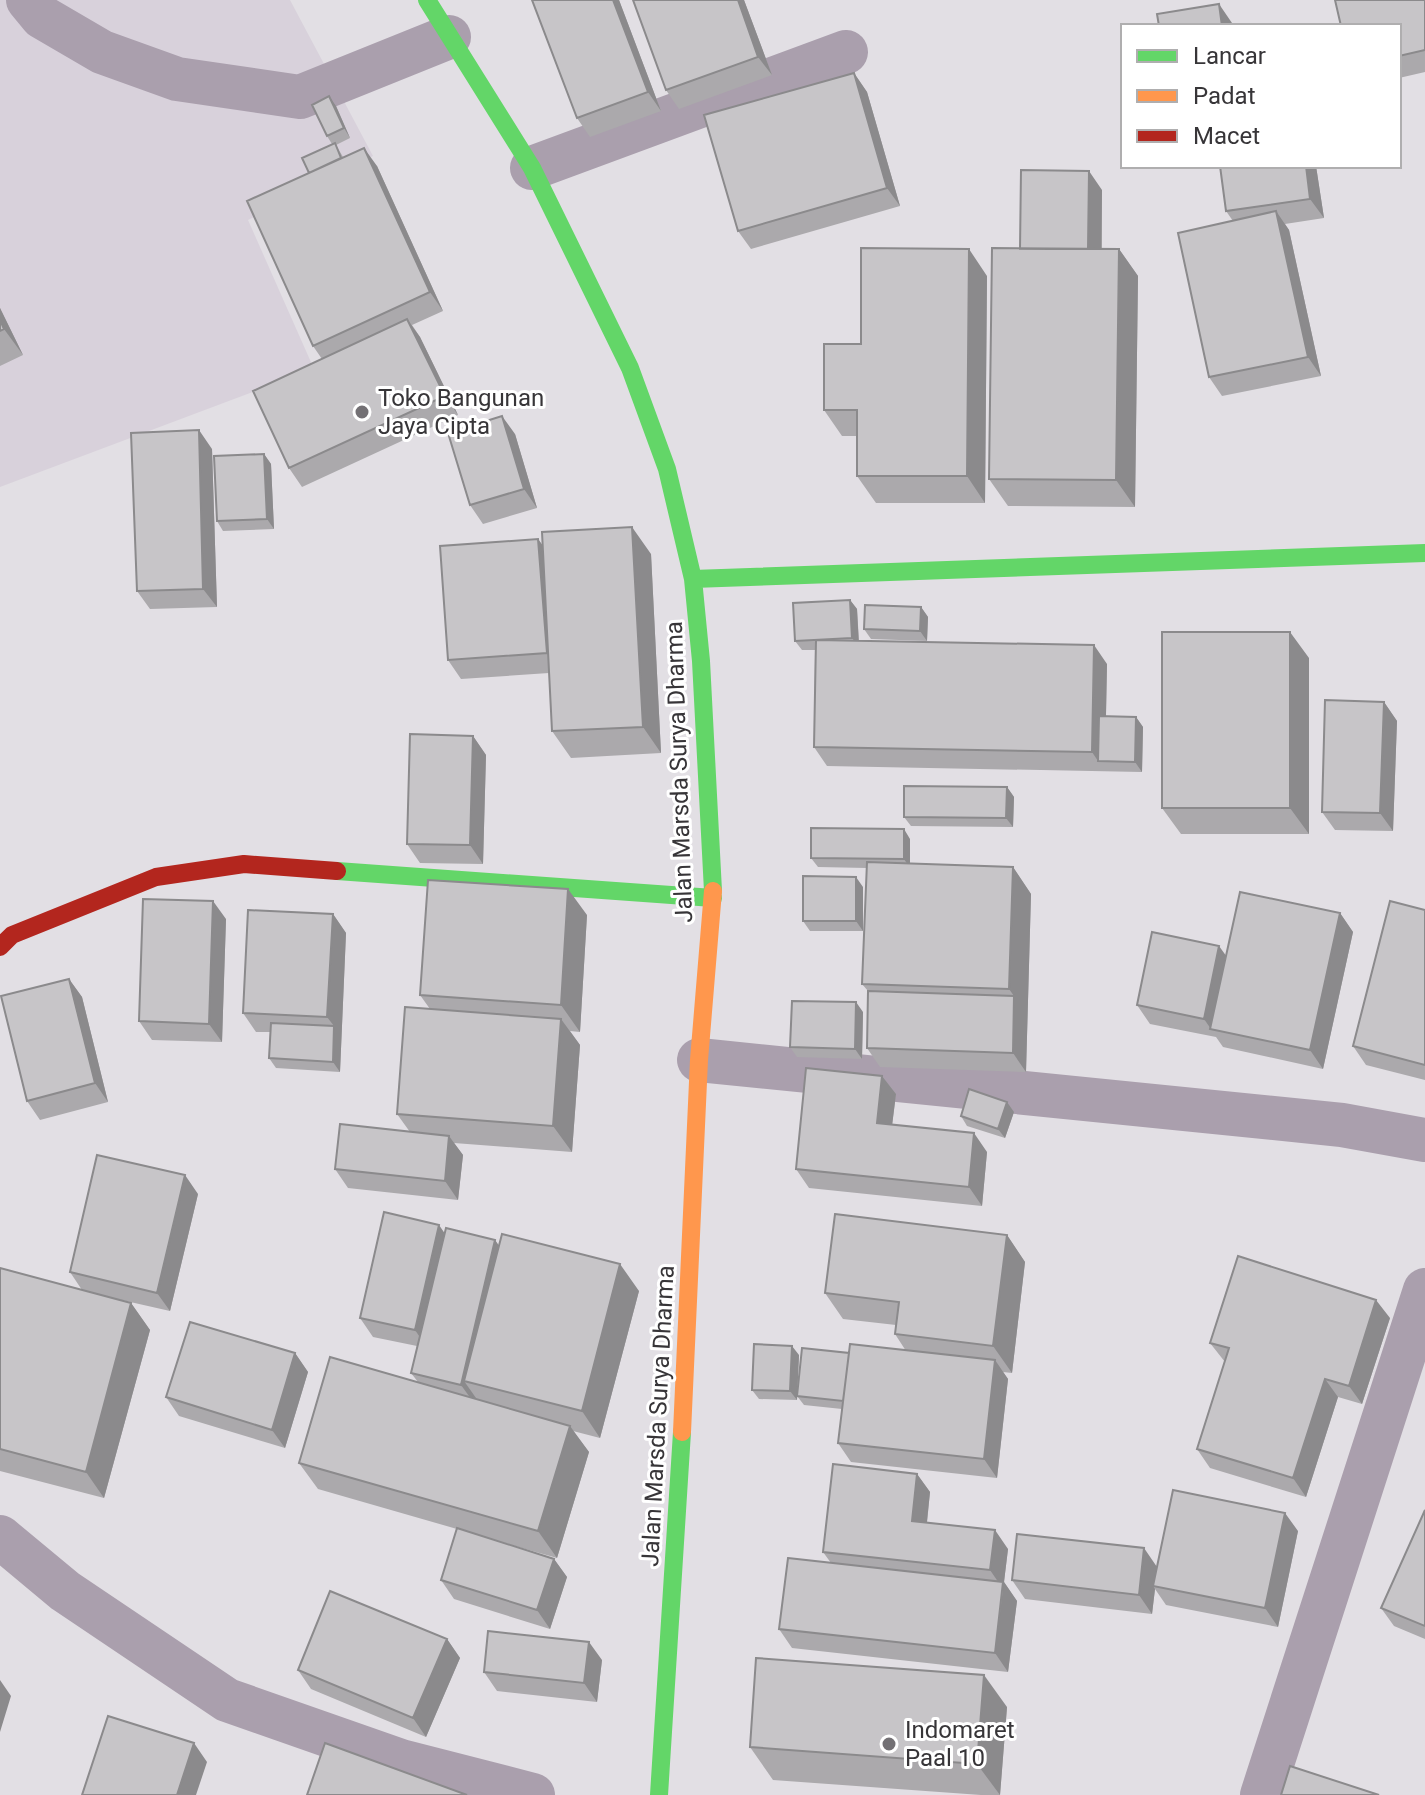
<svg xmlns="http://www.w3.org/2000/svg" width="1425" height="1795" font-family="Roboto,sans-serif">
<rect width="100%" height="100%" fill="#e2dfe4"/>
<path fill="#d8d1db" d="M0,0H290L373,156L248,220L314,369L0,487Z"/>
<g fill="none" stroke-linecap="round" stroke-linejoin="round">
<path stroke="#aa9fad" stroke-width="44" d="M28,0L42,17L102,52L177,79L300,97L449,37
M532,168L846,52
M699,1060L1342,1125L1425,1140
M0,1537L65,1591L227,1700L401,1761L533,1795
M1262,1795L1425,1290"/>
<path stroke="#63d668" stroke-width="18" d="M427,0L532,168L630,368L667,469L693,579L701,661L713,891
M693,579L1425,553
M337,871L713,898
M659,1795L682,1432"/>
<path stroke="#ff974d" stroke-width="18" d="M682,1432L699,1060L713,891"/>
<path stroke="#b3261e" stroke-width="18" d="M0,947L12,935L156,877L244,864L337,871"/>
</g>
<path fill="#aba9ac" d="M532,0H619L661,111L590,137L577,118Z
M744,0L772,75L679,109L666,90Z
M1425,0V72L1399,78V26Z
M854,73L867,92L900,206L751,249L738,231Z
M336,106L350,138L336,145L343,157L377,166L443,311L412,325L420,337L458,415L302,487L289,468L322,359L313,346L332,144L327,136Z
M1316,166L1324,218L1285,224L1289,230L1321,376L1222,396L1209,377L1233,221L1226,211Z
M1102,190V249H1119L1138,276L1135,507L1008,506L989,479L1020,249Z
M987,276L985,503H876L857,476V436H842L824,410L861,344Z
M0,308L23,355L0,366Z
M515,434L537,508L483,524L470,505Z
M212,449L217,607L150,609L137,591Z
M264,454L271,464L274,529L223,531L217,521Z
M538,539L543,546L651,554L661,753L571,758L552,731L549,673L461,679L448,660Z
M850,600L857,609L859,641L1107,664L1106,716L1136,717L1143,727L1142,772L827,766L814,747L815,650H802L795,641Z
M921,607L928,617L927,641L871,639L864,629Z
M1309,658V834H1181L1162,808Z
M1384,702L1397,721L1393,831L1335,830L1322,812Z
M473,736L486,755L483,864L420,863L407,844Z
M1007,787L1014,797L1013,827L911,826L904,817Z
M910,839V864L1013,867L1031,894L1026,1072L880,1067L867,1048L868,991L862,984L867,868L818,867L811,858Z
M863,887V931H810L803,921Z
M1425,910V1080L1366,1065L1353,1046Z
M1340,913L1353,932L1323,1069L1223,1047L1216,1037L1150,1024L1137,1005L1226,955Z
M333,914L346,933L340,1072L276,1068L269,1058L270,1032H256L243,1013Z
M587,915L580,1032L570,1031L580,1045L572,1152L454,1143L463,1155L458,1200L348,1188L335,1169L410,1132L397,1114L430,1009L420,995Z
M226,919L222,1042L152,1040L139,1021Z
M69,979L82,997L108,1102L40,1120L27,1101Z
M863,1012L862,1059L797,1057L790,1047Z
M882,1076L896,1094L892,1125L987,1152L982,1206L809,1188L796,1169Z
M1007,1102L1014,1112L1005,1138L967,1126L961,1116Z
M198,1194L170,1311L95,1294L131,1303L150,1330L104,1498L0,1471V1268L82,1290L70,1272Z
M444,1233L495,1240L499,1246L639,1291L600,1438L573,1431L589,1452L557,1558L491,1539L554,1559L567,1577L550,1629L454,1599L441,1580L457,1529L318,1489L299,1463L418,1382L411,1373L417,1346L373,1337L360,1318Z
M1007,1235L1025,1262L1012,1373L1003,1372L1008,1379L997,1478L851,1462L838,1443L842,1409L804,1405L797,1396V1400L759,1399L752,1390L799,1355L797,1394L849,1353L906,1351L895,1334L896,1325L843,1319L825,1293Z
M1390,1318L1362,1404L1338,1397L1306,1497L1210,1468L1197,1449L1225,1362L1210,1343Z
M295,1353L308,1372L285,1448L179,1416L166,1397Z
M917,1474L930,1492L927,1523L1008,1549L1004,1582L1017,1601L1008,1672L792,1648L779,1629L831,1563L823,1552Z
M1425,1510V1639L1394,1626L1381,1608Z
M1298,1531L1278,1627L1166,1605L1155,1589L1152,1614L1025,1599L1012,1580L1157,1566Z
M447,1639L460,1658L426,1737L311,1689L298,1670Z
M602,1660L597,1702L497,1691L484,1672Z
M1007,1707L1000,1795H981L773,1780L750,1747Z"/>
<path fill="#8b8a8c" d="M613,0H619L661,111L648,92Z
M738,0H744L772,75L758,57Z
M1219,4L1232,23L1233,26H1222Z
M854,73L867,92L900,206L887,188Z
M329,96L336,106L350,138L344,128Z
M364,148L377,166L443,311L430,292Z
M1306,166H1316L1324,218L1310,199Z
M1089,171L1102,190L1101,276L1088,257Z
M1276,211L1289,230L1321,376L1308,357Z
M969,249L987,276L985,503L967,476Z
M1119,249L1138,276L1135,507L1116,480Z
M0,308L23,355L4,329L0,320Z
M407,319L420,337L458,415L445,396Z
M502,416L515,434L537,508L524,489Z
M199,430L212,449L217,607L203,589Z
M264,454L271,464L274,529L267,519Z
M632,527L651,554L661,753L643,727Z
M538,539L551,557L560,672L547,653Z
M850,600L857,609L859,647L852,638Z
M921,607L928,617L927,641L920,631Z
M1290,632L1309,658V834L1290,808Z
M1094,645L1107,664L1105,761H1098L1092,752Z
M1384,702L1397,721L1393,831L1380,813Z
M1136,717L1143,727L1142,772L1135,762Z
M473,736L486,755L483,864L470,845Z
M1007,787L1014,797L1013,827L1006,818Z
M904,829L910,839V868L904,859Z
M1013,867L1031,894L1026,1072L1013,1053L1014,996L1009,989Z
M856,877L863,887V931L856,921Z
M568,889L587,915L580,1032L561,1005Z
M213,901L226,919L222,1042L209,1024Z
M1340,913L1353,932L1323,1069L1310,1050Z
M333,914L346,933L340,1072L333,1062L334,1026L327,1017Z
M1219,946L1232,964L1211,1029L1204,1019Z
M69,979L82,997L108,1102L95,1083Z
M856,1002L863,1012L862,1059L855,1049Z
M561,1019L580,1045L572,1152L553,1126Z
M882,1076L896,1094L890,1142L877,1123Z
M1007,1102L1014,1112L1005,1138L998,1129Z
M974,1133L987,1152L982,1206L969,1187Z
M449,1136L463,1155L458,1200L445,1181Z
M185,1175L198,1194L170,1311L157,1293Z
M439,1225L452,1244L428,1349L415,1330Z
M1007,1235L1025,1262L1012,1373L993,1346Z
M495,1240L508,1259L464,1381L476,1398L474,1403L461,1385Z
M620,1264L639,1291L600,1438L582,1411Z
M1376,1300L1390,1318L1362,1404L1349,1386Z
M131,1303L150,1330L104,1498L86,1472Z
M792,1346L799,1355L797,1400L790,1391Z
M295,1353L308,1372L285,1448L272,1430Z
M995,1360L1008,1379L997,1478L984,1459Z
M1325,1379L1338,1397L1306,1497L1293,1478Z
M570,1426L589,1452L557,1558L538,1531Z
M917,1474L930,1492L925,1540L912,1521Z
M1285,1513L1298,1531L1278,1627L1265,1608Z
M995,1530L1008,1549L1004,1582L1017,1601L1008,1672L995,1653L1003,1589L990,1570Z
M1144,1548L1157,1567L1153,1586L1155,1589L1152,1614L1139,1595Z
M554,1559L567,1577L550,1629L537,1610Z
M447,1639L460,1658L426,1737L413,1718Z
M589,1642L602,1660L597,1702L584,1683Z
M984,1675L1007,1707L1000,1795L977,1764Z
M0,1680L11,1696L0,1732Z
M194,1743L207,1762L196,1795H177Z"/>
<path fill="#c7c5c8" stroke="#8b8a8c" stroke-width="2" d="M532,0H613L648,92L577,118Z
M633,0H738L758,57L666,90Z
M1335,0H1425V50L1399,56V26H1341Z
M1219,4L1222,26H1159L1157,14Z
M854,73L887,188L738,231L704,115Z
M329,96L344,128L327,136L312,105Z
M335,143L341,158L309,173L302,158Z
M364,148L430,292L313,346L247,201Z
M1220,166H1306L1310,199L1226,211Z
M1021,170L1089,171L1088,249H1020Z
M1276,211L1308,357L1209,377L1178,233Z
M861,248L969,249L967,476H857V410H824V344H861Z
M992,248L1119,249L1116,480L989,479Z
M407,319L445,396L289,468L253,391Z
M0,320L4,329L0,331Z
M502,416L524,489L470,505L448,433Z
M199,430L203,589L137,591L131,433Z
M264,454L267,519L217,521L214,456Z
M632,527L643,727L552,731L542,532Z
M538,539L547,653L448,660L440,546Z
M850,600L852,638L795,641L793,603Z
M865,605L921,607L920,631L864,629Z
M1162,632H1290V808H1162Z
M816,640L1094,645L1092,752L814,747Z
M1325,700L1384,702L1380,813L1322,812Z
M1099,716L1136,717L1135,762L1098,761Z
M410,734L473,736L470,845L407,844Z
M904,786L1007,787L1006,818L904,817Z
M811,828L904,829V859L811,858Z
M867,862L1013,867L1009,989L862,984Z
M803,876L856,877V921H803Z
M428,880L568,889L561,1005L420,995Z
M1240,892L1340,913L1310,1050L1210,1029Z
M143,899L213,901L209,1024L139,1021Z
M1390,901L1425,910V1065L1353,1046Z
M248,910L333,914L327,1017L243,1013Z
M1152,932L1219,946L1204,1019L1137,1005Z
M69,979L95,1083L27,1101L1,996Z
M868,991L1014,996L1013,1053L867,1048Z
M792,1001L856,1002L855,1049L790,1047Z
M405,1007L561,1019L553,1126L397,1114Z
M271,1023L334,1026L333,1062L269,1058Z
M806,1068L882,1076L877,1123L974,1133L969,1187L796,1169Z
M969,1089L1007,1102L998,1129L961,1116Z
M340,1124L449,1136L445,1181L335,1169Z
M97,1155L185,1175L157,1293L70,1272Z
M384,1212L439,1225L415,1330L360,1318Z
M835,1214L1007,1235L993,1346L895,1334L899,1302L825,1293Z
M446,1228L495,1240L461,1385L411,1373Z
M502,1234L620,1264L582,1411L464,1381Z
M1238,1256L1376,1300L1349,1386L1325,1379L1293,1478L1197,1449L1229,1348L1210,1343Z
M0,1268L131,1303L86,1472L0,1449Z
M190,1322L295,1353L272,1430L166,1397Z
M754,1344L792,1346L790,1391L752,1390Z
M850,1344L995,1360L984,1459L838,1443Z
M802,1348L849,1353L843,1401L797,1396Z
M330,1357L570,1426L538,1531L299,1463Z
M833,1464L917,1474L912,1521L995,1530L990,1570L823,1552Z
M1173,1490L1285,1513L1265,1608L1153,1586Z
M1425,1510V1626L1381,1608Z
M457,1528L554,1559L537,1610L441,1580Z
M1017,1534L1144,1548L1139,1595L1012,1580Z
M788,1558L1003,1582L995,1653L779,1629Z
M330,1591L447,1639L413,1718L298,1670Z
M488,1631L589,1642L584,1683L484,1672Z
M756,1658L984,1675L977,1764L750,1747Z
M108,1716L194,1743L177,1795H82Z
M325,1743L467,1795H307Z
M1290,1766L1379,1795H1281Z"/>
<g fill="#737074" stroke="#fff" stroke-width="3">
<circle cx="362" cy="412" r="8"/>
<circle cx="889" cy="1744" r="8"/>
</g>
<g text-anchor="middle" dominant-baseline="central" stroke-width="6" stroke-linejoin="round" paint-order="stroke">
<g font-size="24" fill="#373538" stroke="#fff" text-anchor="start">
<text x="378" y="398">Toko Bangunan<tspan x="378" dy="28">Jaya Cipta</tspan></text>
<text x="905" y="1730">Indomaret<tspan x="905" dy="28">Paal 10</tspan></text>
</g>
<g font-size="24" fill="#373538" stroke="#fff">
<text transform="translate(679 772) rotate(-92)">Jalan Marsda Surya Dharma</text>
<text transform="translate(658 1416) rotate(-87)">Jalan Marsda Surya Dharma</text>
</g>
</g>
<rect x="1121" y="24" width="280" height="144" fill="#ffffff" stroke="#afaeaf" stroke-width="2"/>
<rect x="1137" y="50" width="40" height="12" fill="#63d668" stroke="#afaeaf" stroke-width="2"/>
<text x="1193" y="64" font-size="24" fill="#373538">Lancar</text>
<rect x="1137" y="90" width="40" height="12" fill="#ff974d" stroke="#afaeaf" stroke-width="2"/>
<text x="1193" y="104" font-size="24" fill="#373538">Padat</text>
<rect x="1137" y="130" width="40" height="12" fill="#b3261e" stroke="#afaeaf" stroke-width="2"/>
<text x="1193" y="144" font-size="24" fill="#373538">Macet</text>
</svg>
